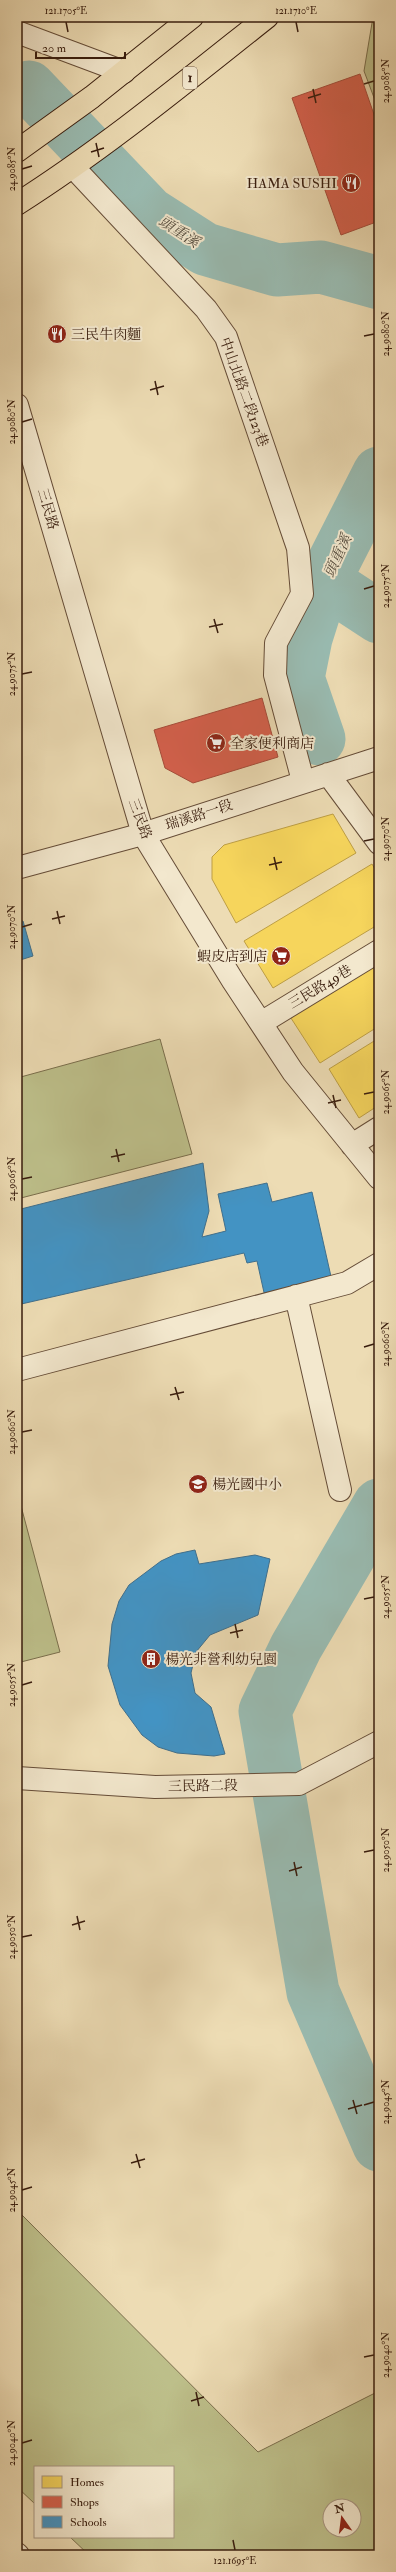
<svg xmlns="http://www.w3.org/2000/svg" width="396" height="2572" font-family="'IM FELL Double Pica','Noto Serif TC',serif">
<rect width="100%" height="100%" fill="#eddcb4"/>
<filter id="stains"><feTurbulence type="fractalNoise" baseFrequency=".005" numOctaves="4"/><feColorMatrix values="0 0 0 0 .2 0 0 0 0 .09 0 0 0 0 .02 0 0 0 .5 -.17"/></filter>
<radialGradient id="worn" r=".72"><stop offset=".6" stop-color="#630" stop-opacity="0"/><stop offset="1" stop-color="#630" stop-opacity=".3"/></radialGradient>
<path fill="#bdbf8a" stroke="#7a6e4c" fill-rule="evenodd" d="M373,17H379V111L364,71Z
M160,1039L192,1154L17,1199V1078Z
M17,1491L60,1652L17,1663Z
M17,2210L258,2452L379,2391V2555H89L70,2537H173V2467H35V2504L17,2487ZM330,2506H354V2530H330Z"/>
<path fill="#f6d55c" stroke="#bd9e44" d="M333,814L356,853L236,923L212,879V857L224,845Z
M372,864L379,876V924L273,988L244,941Z
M379,959V1026L320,1063L289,1015Z
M379,1038V1105L359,1118L329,1069Z"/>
<path fill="#d6604d" stroke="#a74c3a" d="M360,74L379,129V221L341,235L292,98Z
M262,698L278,757L193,783L165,768L154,730Z"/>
<path fill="#4393c3" stroke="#406f8c" d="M23,921L33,956L17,961V922Z
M203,1163L209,1211L202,1237L226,1231L218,1194L267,1183L272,1202L312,1192L332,1281L265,1297L257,1261L247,1263L244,1253L17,1305V1210Z
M195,1550L199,1564L255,1555L270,1559L258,1615L210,1635L196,1652L191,1673L195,1693L211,1707L225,1754L214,1756L177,1753L158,1747L142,1735L120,1705L108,1666L112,1624L119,1601L129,1585L161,1561L176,1554Z"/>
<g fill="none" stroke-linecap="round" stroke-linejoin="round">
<path stroke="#99bbb1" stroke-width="53" d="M29,87L149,213L205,249L277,270L321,267L379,283
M324,581L379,617
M319,739L298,678L306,638L324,581L379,473
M379,1505L296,1647L265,1711L313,1992L379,2145"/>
<g stroke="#654c37" stroke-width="24">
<path id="minor" d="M17,32L124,72
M74,168L206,309L226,337L298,548L302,594L276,643L275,675L303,781
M17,405L143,834L233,981L293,1072L379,1178
M328,774L379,843
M17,868L143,834L379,758
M261,1023L379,951
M352,1145L379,1128
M296,1296L340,1490
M17,1370L347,1283L379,1264
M17,1778L155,1787L299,1784L379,1742
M17,2554L18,2555"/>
</g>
<g stroke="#381c0d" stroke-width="24">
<path id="major" d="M17,151L92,97L192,17
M17,204C105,148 185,82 267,17"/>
</g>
<use href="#minor" stroke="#f3e8ce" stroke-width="22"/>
<use href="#major" stroke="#eddcb4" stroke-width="22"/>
</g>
<path fill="none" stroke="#381c0d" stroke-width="1.5" d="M66,22L68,32M296,22L298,32M364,84L374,81M313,89L316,103M308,98L321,94M96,143L99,157M91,152L104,148M22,169L32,166M364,336L374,334M155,381L158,395M150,390L164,386M22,422L32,419M364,589L374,586M214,619L218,633M209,627L223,624M22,674L32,672M364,841L374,839M274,857L277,870M269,865L282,862M57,911L60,924M52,919L65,916M22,927L32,924M364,1094L374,1092M333,1095L336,1108M328,1103L341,1100M116,1149L119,1162M111,1157L125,1154M22,1179L32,1177M364,1347L374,1344M175,1387L179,1400M170,1395L184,1392M22,1432L32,1430M364,1599L374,1597M235,1624L238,1638M230,1633L243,1630M22,1685L32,1682M364,1852L374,1850M294,1862L297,1876M289,1871L302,1867M77,1916L80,1930M72,1925L85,1921M22,1937L32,1935M353,2100L357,2114M364,2105L374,2102M348,2109L362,2105M136,2154L140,2168M131,2163L145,2159M22,2190L32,2187M364,2357L374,2355M196,2392L199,2406M191,2401L204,2397M22,2443L32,2440M233,2540L235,2550"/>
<defs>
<g id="restaurant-disc" transform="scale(1)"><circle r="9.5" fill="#8f2418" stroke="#f3e8ce"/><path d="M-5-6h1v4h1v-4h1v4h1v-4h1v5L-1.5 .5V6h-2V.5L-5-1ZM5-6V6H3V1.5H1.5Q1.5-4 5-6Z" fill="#fff"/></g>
<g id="supermarket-disc" transform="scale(1)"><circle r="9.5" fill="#8f2418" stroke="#f3e8ce"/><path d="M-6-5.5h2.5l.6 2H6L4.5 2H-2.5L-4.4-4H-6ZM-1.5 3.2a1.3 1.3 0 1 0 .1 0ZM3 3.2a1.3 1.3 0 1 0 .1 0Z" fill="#fff"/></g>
<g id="school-disc" transform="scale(1)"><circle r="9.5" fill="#8f2418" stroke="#f3e8ce"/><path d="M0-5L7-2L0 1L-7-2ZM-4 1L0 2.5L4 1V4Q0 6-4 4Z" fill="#fff"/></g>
<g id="building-disc" transform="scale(1)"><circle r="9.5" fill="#8f2418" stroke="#f3e8ce"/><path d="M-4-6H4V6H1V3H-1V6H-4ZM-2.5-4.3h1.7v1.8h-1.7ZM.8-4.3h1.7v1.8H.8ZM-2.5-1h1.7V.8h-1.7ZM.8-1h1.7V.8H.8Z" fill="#fff"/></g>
</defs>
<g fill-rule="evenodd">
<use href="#restaurant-disc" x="351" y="183"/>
<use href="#restaurant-disc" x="57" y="334"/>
<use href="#supermarket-disc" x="216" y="743"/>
<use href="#supermarket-disc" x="281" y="956"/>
<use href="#school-disc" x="198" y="1484"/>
<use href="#building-disc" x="151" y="1659"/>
</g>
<g text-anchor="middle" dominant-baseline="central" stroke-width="4" stroke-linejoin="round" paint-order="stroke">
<rect fill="#f3e8ce" stroke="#705947" stroke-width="1" x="183" y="67" width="14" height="22" rx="3"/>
<g font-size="13" font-weight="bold" fill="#381c0d">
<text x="190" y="78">1</text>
</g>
<g font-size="14" fill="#381c0d" stroke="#f3e8ce" text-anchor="start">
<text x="337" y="183" text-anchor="end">HAMA SUSHI</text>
<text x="71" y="334">三民牛肉麵</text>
<text x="230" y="743">全家便利商店</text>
<text x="267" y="956" text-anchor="end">蝦皮店到店</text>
<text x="212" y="1484">楊光國中小</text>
<text x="165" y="1659">楊光非營利幼兒園</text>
</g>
<g font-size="14" fill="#381c0d" stroke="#f3e8ce">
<text transform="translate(244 392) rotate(70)">中山北路二段123巷</text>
<text transform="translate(48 509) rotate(74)">三民路</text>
<text transform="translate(199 815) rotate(-18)">瑞溪路一段</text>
<text transform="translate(140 819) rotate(70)">三民路</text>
<text transform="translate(320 987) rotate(-31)">三民路49巷</text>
<text transform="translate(203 1786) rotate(-1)">三民路二段</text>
</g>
<g font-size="15" font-style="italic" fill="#554c3e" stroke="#f3e8ce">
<text transform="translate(179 232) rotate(33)">頭重溪</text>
<text transform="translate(338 556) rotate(-65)">頭重溪</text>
</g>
</g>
<rect width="396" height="2572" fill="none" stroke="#eddcb4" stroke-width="44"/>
<rect x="34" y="2466" width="140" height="72" fill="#f3e8ce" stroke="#a89681"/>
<rect x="42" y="2476" width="20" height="12" fill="#f6d55c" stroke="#a89681"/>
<text x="70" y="2486" font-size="12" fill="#381c0d">Homes</text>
<rect x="42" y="2496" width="20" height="12" fill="#d6604d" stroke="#a89681"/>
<text x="70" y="2506" font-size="12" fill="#381c0d">Shops</text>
<rect x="42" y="2516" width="20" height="12" fill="#4393c3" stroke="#a89681"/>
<text x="70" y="2526" font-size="12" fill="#381c0d">Schools</text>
<g transform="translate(342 2518) rotate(346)"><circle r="19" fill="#f3e8ce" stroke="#a89681"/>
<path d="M0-3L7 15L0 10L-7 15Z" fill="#8f2418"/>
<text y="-6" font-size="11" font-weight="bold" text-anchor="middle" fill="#381c0d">N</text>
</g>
<path d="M36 52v6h89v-6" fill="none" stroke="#381c0d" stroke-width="2"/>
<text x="42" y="52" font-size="12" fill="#381c0d" stroke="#f3e8ce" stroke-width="3" paint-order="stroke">20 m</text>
<rect x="22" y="22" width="352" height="2528" fill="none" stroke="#381c0d" stroke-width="1.5"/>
<g font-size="10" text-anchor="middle" fill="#381c0d">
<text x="66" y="14">121.1705°E</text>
<text x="296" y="14">121.1710°E</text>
<text transform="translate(385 81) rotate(-90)" y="4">24.9085°N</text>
<text transform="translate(11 169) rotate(-90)" y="4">24.9085°N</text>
<text transform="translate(385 334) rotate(-90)" y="4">24.9080°N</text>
<text transform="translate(11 422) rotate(-90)" y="4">24.9080°N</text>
<text transform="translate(385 586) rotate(-90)" y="4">24.9075°N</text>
<text transform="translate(11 674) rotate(-90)" y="4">24.9075°N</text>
<text transform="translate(385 839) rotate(-90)" y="4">24.9070°N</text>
<text transform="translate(11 927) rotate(-90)" y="4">24.9070°N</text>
<text transform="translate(385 1092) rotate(-90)" y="4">24.9065°N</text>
<text transform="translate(11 1179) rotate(-90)" y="4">24.9065°N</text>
<text transform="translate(385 1344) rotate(-90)" y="4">24.9060°N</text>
<text transform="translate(11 1432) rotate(-90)" y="4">24.9060°N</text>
<text transform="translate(385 1597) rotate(-90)" y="4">24.9055°N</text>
<text transform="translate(11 1685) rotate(-90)" y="4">24.9055°N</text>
<text transform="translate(385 1850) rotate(-90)" y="4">24.9050°N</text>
<text transform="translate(11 1937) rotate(-90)" y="4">24.9050°N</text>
<text transform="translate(385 2102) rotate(-90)" y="4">24.9045°N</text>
<text transform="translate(11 2190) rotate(-90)" y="4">24.9045°N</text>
<text transform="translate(385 2355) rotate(-90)" y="4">24.9040°N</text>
<text transform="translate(11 2443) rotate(-90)" y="4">24.9040°N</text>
<text x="235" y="2564">121.1695°E</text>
</g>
<rect width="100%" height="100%" filter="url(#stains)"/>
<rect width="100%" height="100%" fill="url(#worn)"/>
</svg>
